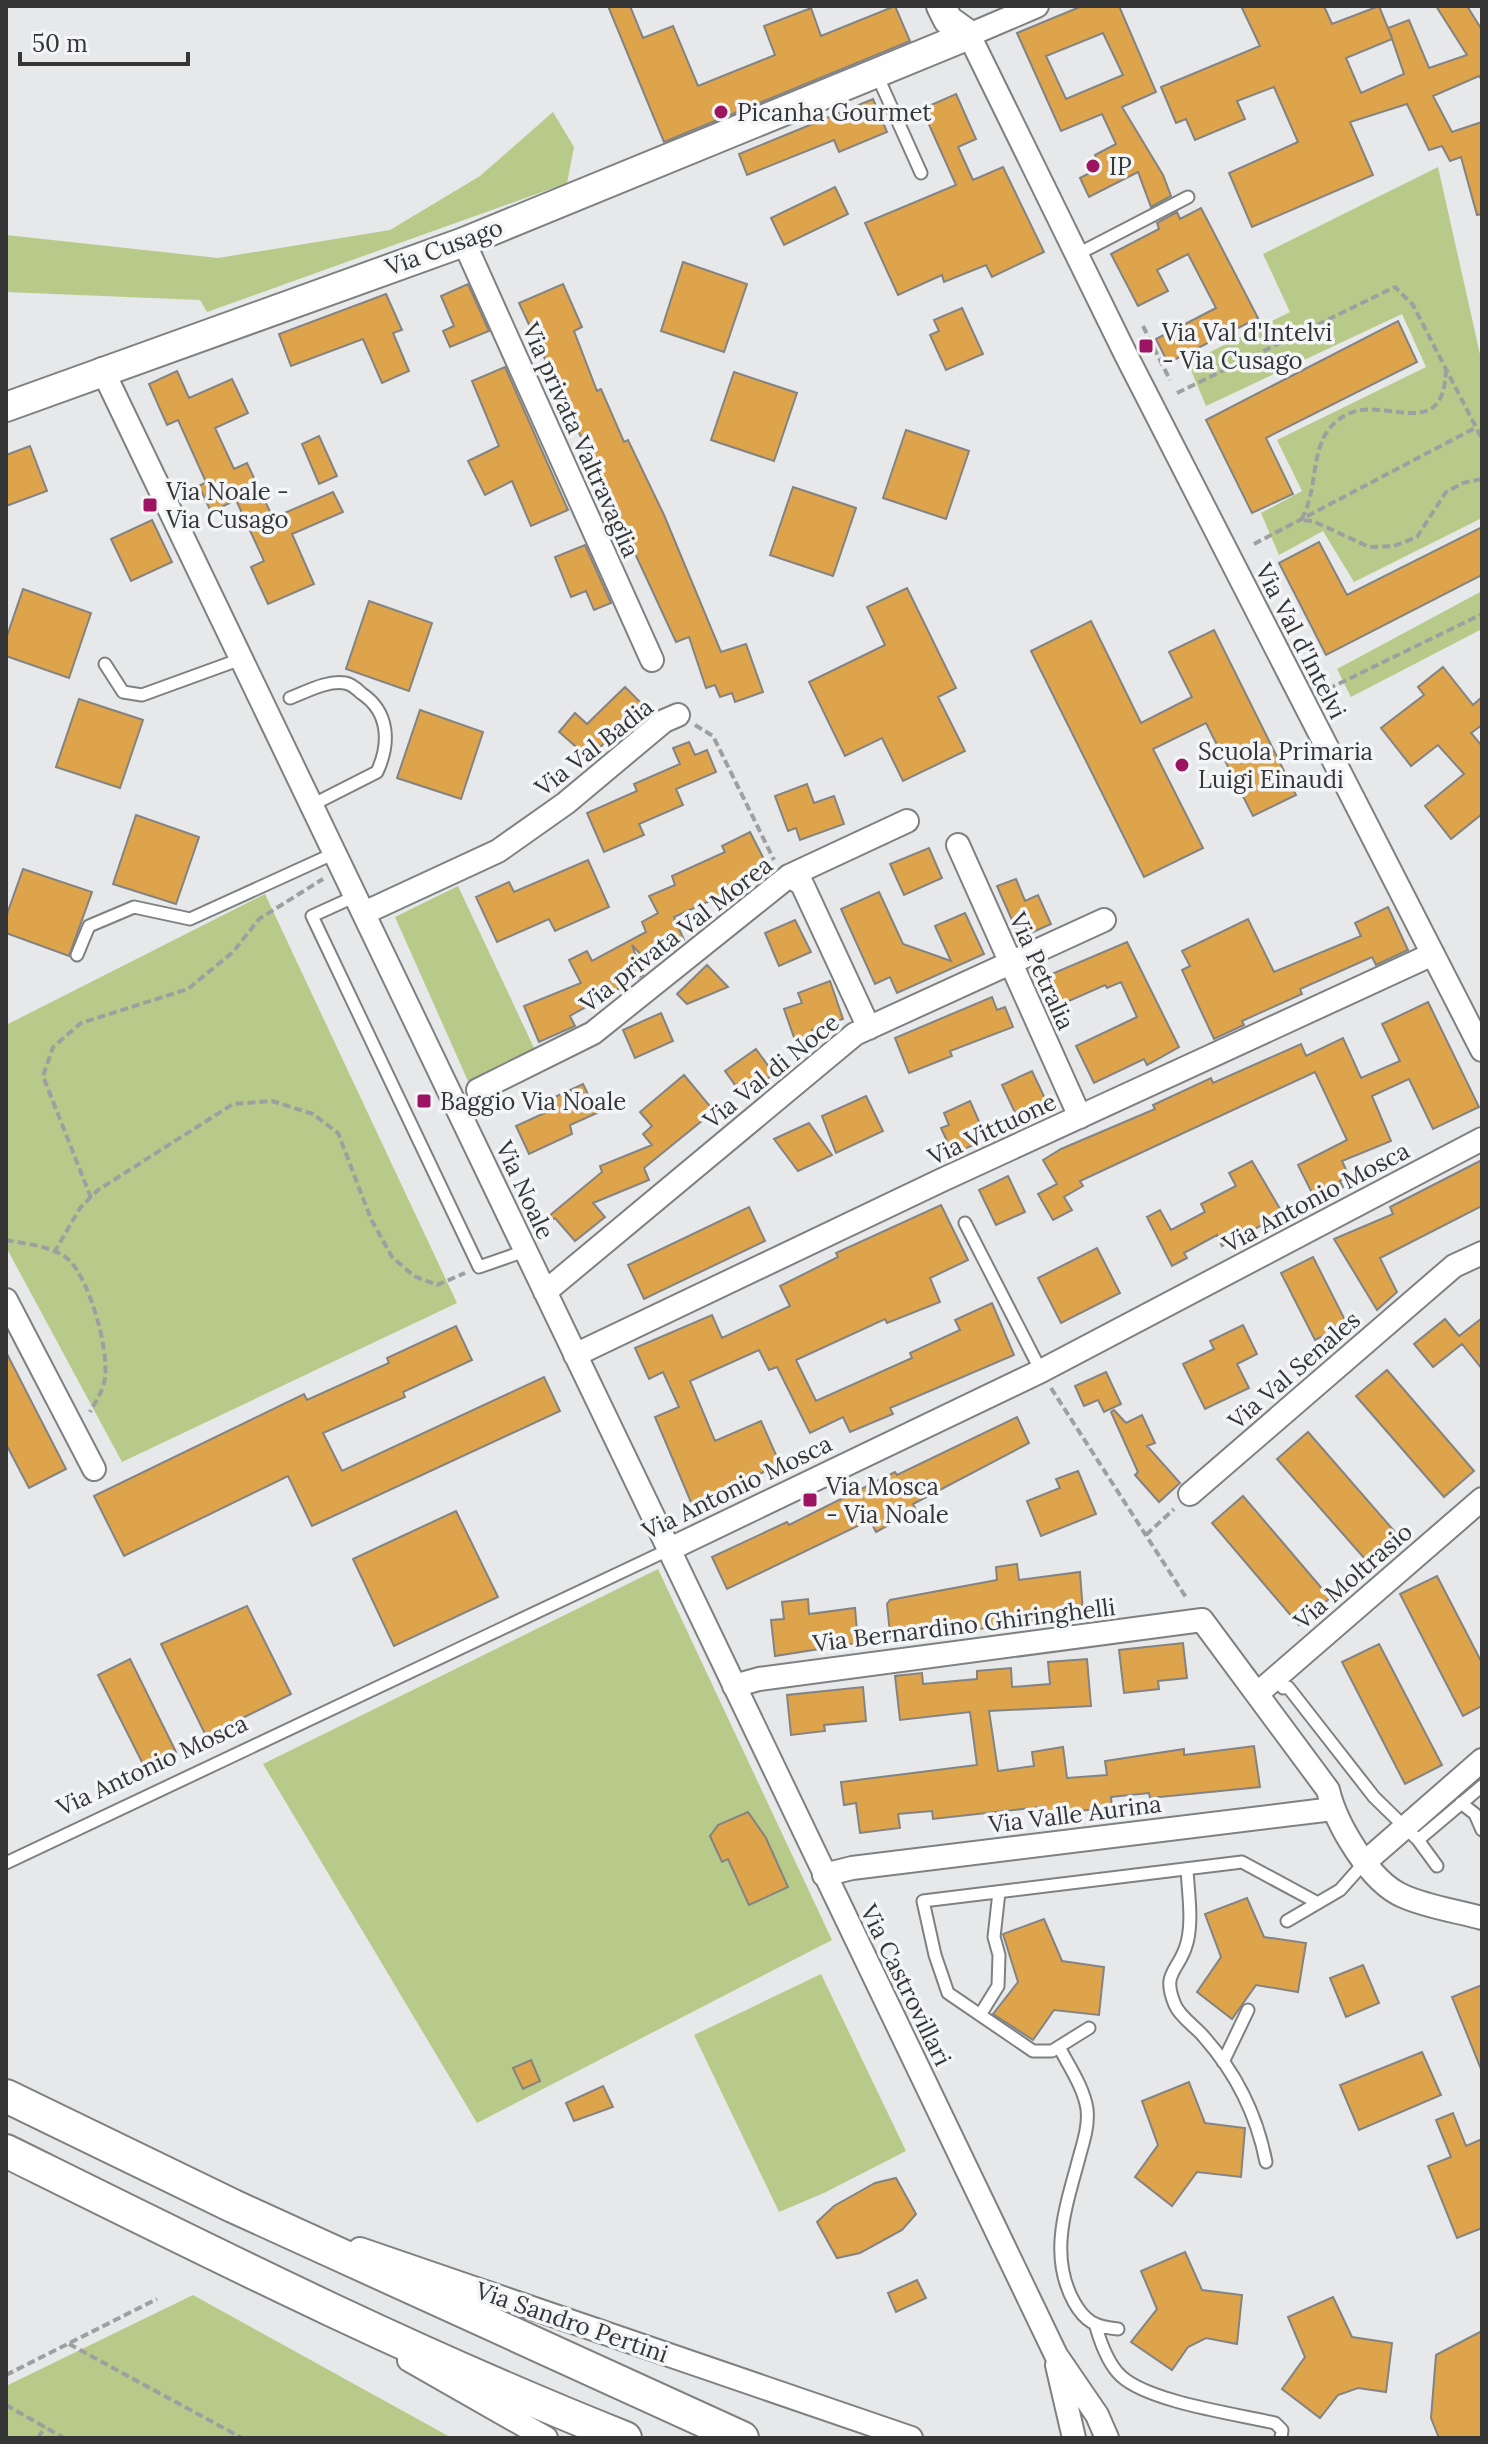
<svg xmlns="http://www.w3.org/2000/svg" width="1488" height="2444" font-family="Lora,serif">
<rect width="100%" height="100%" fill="#e7e8e9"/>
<path fill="#b8ca89" d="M553,112L574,147L567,183L207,312L200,300L6,292V235L218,258L390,230L480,176Z
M1438,167L1482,363V518L1354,582L1323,531L1279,555L1261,513L1302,491L1277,440L1426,367L1402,314L1206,406L1188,363L1290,312L1263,254Z
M1482,591V629L1351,697L1337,669Z
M458,886L535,1050L468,1081L395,917Z
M265,894L457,1303L122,1462L6,1247V1025Z
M658,1569L832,1940L477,2123L263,1764Z
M821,1974L906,2151L824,2193L779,2212L694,2035Z
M193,2295L452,2438H6V2386Z"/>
<path fill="#dda44c" stroke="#848382" stroke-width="2" fill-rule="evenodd" d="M608,6H630L643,38L673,26L698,86L775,55L764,26L811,8L821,36L895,6L910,41L664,142Z
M1082,6H1119L1156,92L1122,107L1163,175L1171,196L1151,207L1138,172L1089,197L1080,178L1101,167L1095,155L1116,144L1102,114L1061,131L1017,33ZM1103,33L1123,75L1066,99L1046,56Z
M1241,6H1324L1332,24L1379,6L1392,38L1388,28L1409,20L1429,68L1467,55L1436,6H1467L1482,30V80L1479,76L1433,96L1452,132L1482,122V214L1477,215L1461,157L1450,161L1442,146L1429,150L1407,104L1350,122L1373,175L1252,227L1229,173L1298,142L1274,87L1237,101L1245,119L1195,140L1186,119L1176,123L1161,87L1260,46ZM1392,39L1404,74L1361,93L1346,58Z
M956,94L976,139L958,147L973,180L1003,167L1044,252L992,277L986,265L944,282L942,275L898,295L865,223L956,185L922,109Z
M873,99L887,132L839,152L834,140L747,175L739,154Z
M835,187L848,214L784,245L771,218Z
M1201,208L1258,318L1168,363L1156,339L1216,308L1188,254L1157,270L1168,291L1138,306L1111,254L1159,229L1157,223L1177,212L1180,219Z
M683,262L747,284L724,352L661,331Z
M468,284L489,331L450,347L443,331L454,326L441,296Z
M563,284L582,327L574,331L597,391L601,389L624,442L628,440L664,515L721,652L746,644L763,692L735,702L732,693L720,697L715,685L706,688L689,637L676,642L519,303Z
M386,294L402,330L393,333L409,371L382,383L363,339L291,366L279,334Z
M962,308L983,354L946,370L930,335L939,331L934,320Z
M1398,321L1417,362L1266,438L1293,494L1252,513L1206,420Z
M505,367L568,510L531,526L512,481L485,495L468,461L499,446L472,381Z
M177,371L189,398L232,379L248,413L215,428L234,469L247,463L273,518L333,492L343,512L292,534L314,584L268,604L251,567L264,561L236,500L211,512L199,486L206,482L178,420L167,425L149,384Z
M734,372L797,393L774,461L711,440Z
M906,430L969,451L946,519L883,498Z
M319,436L337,476L319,484L302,444Z
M30,446L47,491L6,506V455Z
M793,487L856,508L833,576L770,555Z
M152,520L172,562L131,581L111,539Z
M1482,527V575L1326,655L1279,563L1319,542L1347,595Z
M585,545L611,603L594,610L586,591L571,597L555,557Z
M907,588L956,688L938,697L965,751L903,781L882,738L845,756L809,682L885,645L867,607Z
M23,589L91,613L69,678L6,656V639Z
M369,601L432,623L409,691L346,669Z
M1091,621L1141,723L1192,697L1169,652L1214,630L1296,795L1253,816L1206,723L1153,749L1203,848L1144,877L1031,651Z
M1443,667L1473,705L1482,697V725L1471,733L1482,746V814L1451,839L1425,806L1464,774L1438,745L1411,766L1381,728L1424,695L1418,687Z
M625,687L644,706L622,728L619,726L590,759L559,732L575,713L587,724Z
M79,699L143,720L120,788L56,767Z
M420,710L483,732L461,799L397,778Z
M689,742L695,755L707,750L716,772L676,789L683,805L639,824L644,835L604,852L587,813L637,791L634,784L680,764L673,748Z
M807,784L814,803L834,796L844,824L800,840L796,828L788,831L775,796Z
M136,815L199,837L176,904L113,884Z
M750,832L768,867L721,891L723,895L674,917L684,940L644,958L632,945L643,975L570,1016L575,1026L539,1042L524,1006L581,983L569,960L587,951L592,961L646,932L642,922L658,913L649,896L675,885L672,876L725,852L722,846Z
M929,848L942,878L904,895L890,864Z
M588,860L609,907L555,931L549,919L497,942L476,897L509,882L514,892Z
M23,869L92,892L69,956L6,933V917Z
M1016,879L1025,901L1038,895L1051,924L1020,938L997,886Z
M879,892L903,944L951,961L935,926L965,913L984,954L897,993L890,977L875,984L841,909Z
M1388,907L1408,950L1376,965L1372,957L1300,989L1302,994L1242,1021L1244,1025L1214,1039L1182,970L1190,966L1182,951L1248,919L1274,972L1361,936L1355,923Z
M795,920L811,952L779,966L765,933Z
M1127,942L1179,1047L1147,1065L1144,1059L1094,1083L1076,1046L1137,1017L1121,982L1107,988L1105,985L1060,1005L1047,976Z
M707,965L728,987L687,1004L677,994Z
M830,981L843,1019L812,1030L815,1039L797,1046L784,1009L802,1003L798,993Z
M992,997L997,1010L1005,1007L1013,1027L950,1051L952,1056L909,1073L895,1038Z
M1428,1002L1479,1107L1433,1129L1409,1079L1372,1096L1391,1141L1342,1161L1349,1176L1340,1181L1343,1187L1316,1201L1298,1165L1347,1140L1315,1072L1080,1181L1083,1186L1064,1197L1072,1210L1053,1220L1038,1194L1057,1184L1043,1160L1061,1149L1155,1109L1153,1105L1211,1078L1213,1083L1301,1044L1306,1056L1343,1038L1361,1078L1400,1061L1382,1024Z
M661,1013L673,1041L635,1058L623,1030Z
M756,1049L774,1074L743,1096L725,1071Z
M1032,1071L1049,1107L1019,1121L1002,1085Z
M684,1075L714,1111L644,1168L649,1180L593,1203L605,1217L575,1241L555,1218L551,1220L549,1216L602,1172L600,1166L652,1145L643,1134L652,1126L640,1112Z
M583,1084L597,1113L570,1125L572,1134L529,1154L516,1126L549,1111L544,1102Z
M866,1096L883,1131L836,1153L822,1116Z
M970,1101L981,1126L974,1129L980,1142L953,1154L941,1128L949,1125L944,1113Z
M809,1123L832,1155L798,1171L774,1139Z
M1482,1160V1206L1380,1258L1397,1292L1377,1310L1334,1239L1393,1214L1390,1207Z
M1252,1161L1283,1214L1222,1246L1217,1235L1184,1253L1187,1258L1172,1266L1147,1217L1160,1210L1171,1230L1205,1212L1201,1204L1236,1186L1229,1173Z
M1008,1176L1025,1212L996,1225L979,1190Z
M941,1205L968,1260L930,1278L940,1302L887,1323L885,1319L796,1360L816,1401L912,1358L910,1353L960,1330L955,1320L992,1303L1014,1355L890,1408L893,1414L850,1432L843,1417L810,1433L777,1367L769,1370L759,1350L690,1381L715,1441L761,1421L780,1464L693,1507L655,1417L679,1407L663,1372L649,1379L635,1348L712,1315L722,1338L790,1306L780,1286L838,1257L836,1253Z
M749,1207L765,1241L644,1299L628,1265Z
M1097,1248L1120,1293L1061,1323L1038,1278Z
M1313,1257L1347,1324L1315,1340L1281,1273Z
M1482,1318V1369L1462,1344L1433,1367L1414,1344L1445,1319L1459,1336Z
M1243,1325L1257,1354L1237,1364L1249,1388L1205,1409L1183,1364L1214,1349L1210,1341Z
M456,1326L472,1360L403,1392L405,1397L323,1433L342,1471L544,1377L560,1411L312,1526L288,1476L124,1556L94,1496L304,1394L307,1400L389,1363L387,1358Z
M6,1352L66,1469L29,1488L6,1444Z
M1387,1370L1474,1471L1444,1497L1356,1396Z
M1106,1372L1121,1404L1104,1412L1098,1400L1084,1406L1075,1386Z
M1114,1410L1126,1423L1142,1415L1155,1443L1147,1446L1180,1483L1159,1502L1135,1475L1138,1472L1111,1412Z
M1017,1417L1029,1443L913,1504L916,1510L876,1532L870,1520L727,1589L712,1557L787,1522L789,1525L895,1472L897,1475Z
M1308,1432L1395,1532L1365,1559L1277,1459Z
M1078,1471L1096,1514L1041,1536L1027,1501L1060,1488L1056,1479Z
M1243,1496L1330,1598L1299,1625L1212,1523Z
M456,1511L498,1597L394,1646L353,1559Z
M1017,1564L1019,1580L1080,1572L1083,1613L1047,1616L1049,1625L1004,1630L1003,1626L979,1629L977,1620L932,1628L933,1636L891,1643L887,1604L890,1600L997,1580L996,1567Z
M1437,1576L1482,1663V1706L1463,1716L1400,1594Z
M808,1599L809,1614L855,1608L858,1643L775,1656L771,1620L784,1619L782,1602Z
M247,1606L291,1694L206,1736L161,1644Z
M1183,1643L1187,1678L1158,1681L1159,1689L1124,1693L1119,1650Z
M1379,1644L1442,1765L1405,1784L1342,1662Z
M130,1659L176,1752L145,1768L98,1675Z
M1087,1659L1091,1706L989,1711L998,1771L1034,1766L1032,1752L1063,1747L1067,1778L1107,1775L1105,1761L1184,1749V1755L1254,1746L1260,1787L1150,1798L1149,1793L1111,1797L1112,1808L1040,1814V1807L933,1819L932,1811L898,1814L900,1828L860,1833L856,1803L844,1805L841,1782L977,1765L970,1712L900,1720L895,1676L922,1673L923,1684L977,1679V1671L1011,1668L1012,1687L1050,1684L1048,1662Z
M863,1687L866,1721L824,1725L825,1731L791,1735L787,1695Z
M748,1812L766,1838L788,1887L749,1905L728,1859L722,1862L710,1836L718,1825Z
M1247,1898L1264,1937L1306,1943L1298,1992L1256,1985L1232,2019L1197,1992L1221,1957L1205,1914Z
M1044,1919L1062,1961L1104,1967L1099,2015L1054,2010L1033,2040L993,2014L1018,1982L1003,1934Z
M1363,1965L1379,2003L1346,2017L1330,1978Z
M1482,1985V2069H1481L1452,1997Z
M1422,2052L1441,2095L1359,2130L1340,2085Z
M531,2060L540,2081L523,2089L513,2068Z
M1189,2082L1205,2123L1245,2128L1241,2177L1197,2172L1172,2206L1135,2177L1158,2145L1142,2101Z
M603,2086L613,2107L574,2121L566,2103Z
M1453,2113L1466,2146L1482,2139V2228L1457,2238L1428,2166L1451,2157L1436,2120Z
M896,2178L916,2214L902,2230L860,2253L837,2258L817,2222L834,2206L875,2183Z
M1185,2252L1202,2290L1242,2295L1237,2344L1206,2338L1188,2347L1172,2370L1131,2342L1157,2309L1141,2271Z
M917,2280L926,2298L896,2312L888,2293Z
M1333,2297L1352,2337L1392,2343L1386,2392L1358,2388L1338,2395L1320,2418L1282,2389L1305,2357L1288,2317Z
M1482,2331V2438H1439L1431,2418L1436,2355Z"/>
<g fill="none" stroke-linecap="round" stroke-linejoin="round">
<g stroke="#7f8081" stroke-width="15">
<path id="service" d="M877,75L921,173
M1078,254L1188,197
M105,664L123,692L142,695L241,659
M290,698C306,692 327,680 345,683C351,684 357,689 361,693C390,712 390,744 377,772L312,805
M356,896L312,916L479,1267L525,1251
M77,955L89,926L134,907L190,919L335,853
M965,1223L1041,1371
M1283,1688L1288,1687L1374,1797L1418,1840L1437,1866
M1461,1803L1475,1814L1482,1830
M1418,1840L1482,1786
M6,1863L668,1550
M1187,1869C1188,1892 1194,1926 1185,1949C1176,1973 1162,1974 1175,2005C1180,2017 1196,2027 1204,2037C1236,2073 1257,2116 1266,2162
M1287,1921L1340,1890L1364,1863
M980,2015L998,1986L999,1955L994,1937L999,1892
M1089,2028L1052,2051H1033L948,1993L935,1955L923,1901L1242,1862L1318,1903
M1059,2047C1069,2066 1084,2088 1087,2109C1089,2126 1083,2143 1079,2158C1066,2207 1048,2255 1074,2302C1085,2322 1096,2327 1118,2329
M1223,2062L1248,2010
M1096,2327C1101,2344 1108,2364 1121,2376C1149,2402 1236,2414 1275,2423L1282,2430L1281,2438"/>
</g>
<g stroke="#7f8081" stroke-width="26">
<path id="minor" d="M1037,6L969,35L1126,355L1482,1050
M464,242L652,660
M102,369L1056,2355L1097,2415L1107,2438
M958,845L1080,1117
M789,876L802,884L869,1028
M364,913L498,851L566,803L664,721L678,715
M478,1090L593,1033L789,876L907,821
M545,1292L855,1034L1104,920
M6,1300L94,1469
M575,1355L942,1180L1433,954
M1190,1494L1454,1266L1482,1253
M668,1550L1041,1371L1482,1139
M734,1686L759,1679L1202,1620L1328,1790C1336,1824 1370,1882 1403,1896C1427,1907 1457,1911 1482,1918
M1258,1693L1482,1499
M1364,1863L1482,1760
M824,1875L852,1868L1333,1809
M360,2249L911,2438
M409,2360L546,2438
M1057,2365L1074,2438"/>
</g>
<g stroke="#7f8081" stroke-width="32">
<path id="tertiary" d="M941,6L948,20L969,35
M6,407L464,242L969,35"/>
</g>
<g stroke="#7f8081" stroke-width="36">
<path id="secondary" d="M6,2096L233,2206L742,2438
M6,2151C210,2252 413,2354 625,2438"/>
</g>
<path stroke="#9e9fa0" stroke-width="4" stroke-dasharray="8 4" stroke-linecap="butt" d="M1143,326L1170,380
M1446,369C1444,446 1384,394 1346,415C1305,437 1322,485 1301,520L1313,521L1369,547L1394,546L1417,537L1446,492L1463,483L1482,479
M1177,393L1395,287L1413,305L1482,439
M1254,544L1475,428
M1328,689L1482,614
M695,725L713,736L774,860
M91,1198L43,1076L53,1047L81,1023L188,989L233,952L259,919L323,879
M6,1240C26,1244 55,1246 70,1261C90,1282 109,1349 105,1378C103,1391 96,1401 90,1412
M54,1253L80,1208L98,1190L233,1104L272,1101L313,1114L338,1133L371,1219L392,1257L414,1276L437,1285L465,1273
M1051,1388L1187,1599
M1146,1535L1174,1509
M69,2344L242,2438
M6,2375L157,2299
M6,2405L64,2438
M38,2438L45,2427"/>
<use href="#service" stroke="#fff" stroke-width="11"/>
<use href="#minor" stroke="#fff" stroke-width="22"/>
<use href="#tertiary" stroke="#fff" stroke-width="28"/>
<use href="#secondary" stroke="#fff" stroke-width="32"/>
</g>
<g fill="#9d1463" stroke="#f4f5f7" stroke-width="3">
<circle cx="721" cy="112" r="8"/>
<circle cx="1093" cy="166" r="8"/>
<rect x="1138" y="338" width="16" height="16" rx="4"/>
<rect x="142" y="497" width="16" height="16" rx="4"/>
<circle cx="1182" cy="765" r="8"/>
<rect x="416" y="1093" width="16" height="16" rx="4"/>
<rect x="802" y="1492" width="16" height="16" rx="4"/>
</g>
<g text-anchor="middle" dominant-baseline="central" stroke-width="7" stroke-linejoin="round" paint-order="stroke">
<g font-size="24" fill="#363637" stroke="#f4f5f7" text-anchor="start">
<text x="737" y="112">Picanha Gourmet</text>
<text x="1109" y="166">IP</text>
<text x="1162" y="332">Via Val d'Intelvi<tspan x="1162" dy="28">- Via Cusago</tspan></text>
<text x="166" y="491">Via Noale -<tspan x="166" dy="28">Via Cusago</tspan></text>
<text x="1198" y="751">Scuola Primaria<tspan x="1198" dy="28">Luigi Einaudi</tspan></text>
<text x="440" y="1101">Baggio Via Noale</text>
<text x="826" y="1486">Via Mosca<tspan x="826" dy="28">- Via Noale</tspan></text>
</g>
<g font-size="24" fill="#363637" stroke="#f4f5f7">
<text transform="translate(444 247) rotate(-20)">Via Cusago</text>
<text transform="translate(581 440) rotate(66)">Via privata Valtravaglia</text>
<text transform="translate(1301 641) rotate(63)">Via Val d'Intelvi</text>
<text transform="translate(594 747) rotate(-38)">Via Val Badia</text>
<text transform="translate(676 934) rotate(-38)">Via privata Val Morea</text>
<text transform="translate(1042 971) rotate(66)">Via Petralia</text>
<text transform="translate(771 1071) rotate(-39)">Via Val di Noce</text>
<text transform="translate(992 1129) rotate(-25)">Via Vittuone</text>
<text transform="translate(525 1190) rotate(65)">Via Noale</text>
<text transform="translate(1316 1197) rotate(-28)">Via Antonio Mosca</text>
<text transform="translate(1294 1370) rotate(-41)">Via Val Senales</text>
<text transform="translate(737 1487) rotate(-26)">Via Antonio Mosca</text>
<text transform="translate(1353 1576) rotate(-41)">Via Moltrasio</text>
<text transform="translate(964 1625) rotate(-7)">Via Bernardino Ghiringhelli</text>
<text transform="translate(152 1765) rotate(-25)">Via Antonio Mosca</text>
<text transform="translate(1075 1814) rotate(-7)">Via Valle Aurina</text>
<text transform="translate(906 1985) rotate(64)">Via Castrovillari</text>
<text transform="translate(572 2322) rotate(19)">Via Sandro Pertini</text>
</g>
</g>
<rect width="1488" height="2444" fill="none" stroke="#363637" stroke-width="16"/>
<path d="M20 52v12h168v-12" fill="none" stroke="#363637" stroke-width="4"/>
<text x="32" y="52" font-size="24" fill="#363637" stroke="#f4f5f7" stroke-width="6" paint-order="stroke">50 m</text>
</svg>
